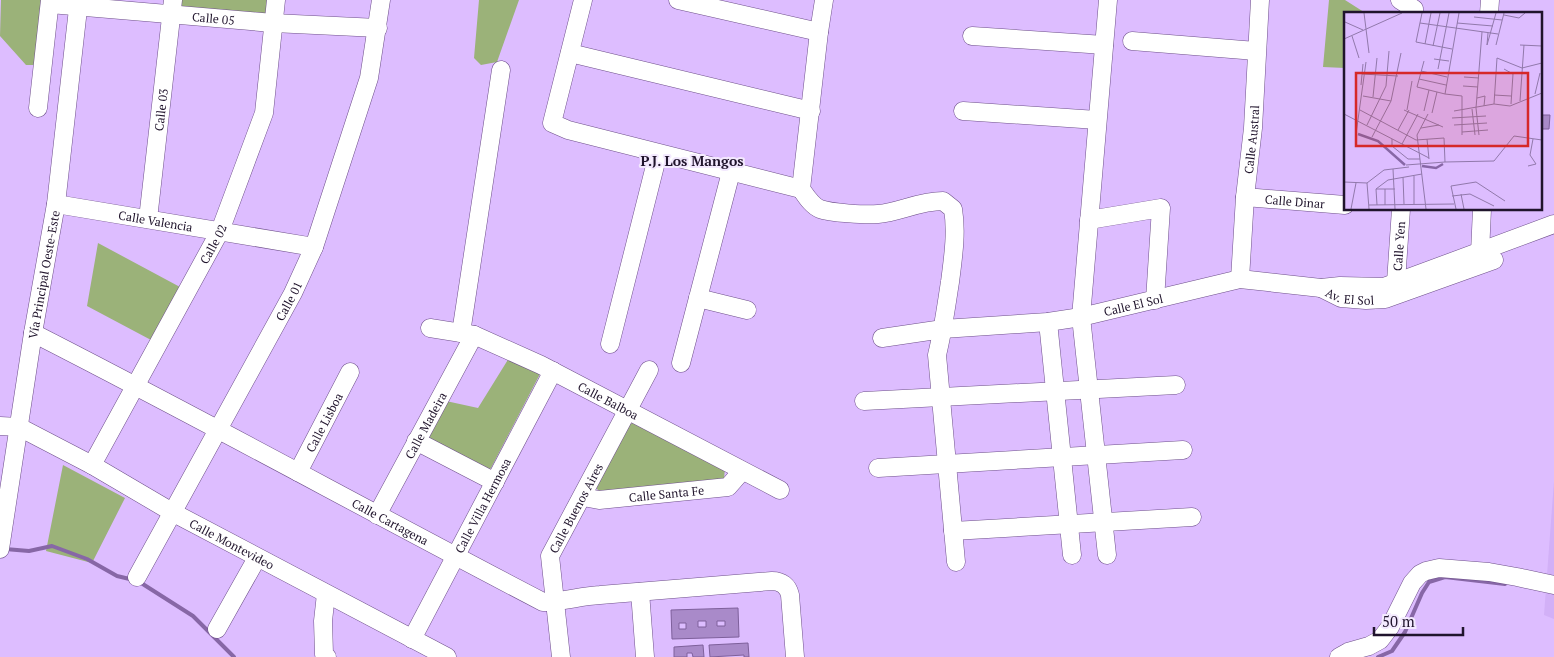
<svg xmlns="http://www.w3.org/2000/svg" width="1554" height="657" font-family="'PT Serif',serif">
<rect width="100%" height="100%" fill="#ddbdff"/>
<path fill="#d2b0f7" d="M1554,481V619L1544,615Z"/>
<path fill="#9bb279" d="M1,0H41L34,65H26L0,36Z
M181,0H267L266,15L180,7Z
M479,0H519L497,62L481,65L474,58Z
M1329,0H1345L1367,14H1345V68L1323,67Z
M98,243L180,287L151,340L87,306Z
M509,358L540,374L491,468L488,471L428,438L446,401L478,408Z
M633,423L725,467L724,480L599,491L595,487L629,424Z
M63,465L125,498L92,563L46,551Z"/>
<g fill="none" stroke-linecap="round" stroke-linejoin="round">
<path stroke="#8767a6" stroke-width="4" d="M5,549L29,551L52,546L87,559L117,576L138,581L193,616L234,657
M1378,657L1392,651L1405,632L1422,593L1429,582L1445,577L1505,584"/>
</g>
<path fill="#a98ac9" stroke="#7e609b" fill-rule="evenodd" d="M1540,115H1550L1549,129H1540Z
M738,608L739,637L672,639L671,610ZM698,621H706V627H698ZM717,621H725V626H717ZM679,623H686V629H679Z
M748,643L749,657H744V655L710,657L709,645Z
M703,645L704,657H693L692,653H687V657H674V647Z"/>
<g fill="none" stroke-linecap="round" stroke-linejoin="round">
<g stroke="#6e508a" stroke-width="19">
<g id="minor">
<path d="M583,0L552,123L568,130L801,189"/>
<path d="M678,0L819,32"/>
<path d="M824,0L819,32L801,189C806,196 812,206 820,209C830,213 866,215 878,214C900,212 919,201 943,201L953,209C957,233 953,258 950,282C946,307 943,331 937,355L956,562"/>
<path d="M1400,0L1414,9V14"/>
<path id="s1" d="M50,4L273,23L378,28"/>
<path d="M1489,14L1490,0"/>
<path d="M972,36L1104,45"/>
<path d="M1132,41L1256,51"/>
<path d="M570,53L811,111"/>
<path d="M38,108L50,0"/>
<path d="M963,111L1097,120"/>
<path id="s2" d="M1245,197L1345,205"/>
<path id="s3" d="M56,204L314,247"/>
<path id="s4" d="M148,219L173,0"/>
<path d="M1089,220L1161,208L1155,300"/>
<path d="M1480,253L1482,209"/>
<path id="s5" d="M1240,279L1245,197L1253,128L1260,0"/>
<path id="s6" d="M1396,282L1401,209"/>
<path id="s7" d="M1321,288L1341,298L1366,300L1385,299L1494,260"/>
<path d="M698,298L747,310"/>
<path d="M1048,322L1072,555"/>
<path id="s8" d="M430,328L474,335L541,365L780,490"/>
<path id="s9" d="M33,333C204,420 372,513 543,602C562,602 580,596 600,595C657,590 715,586 772,581C782,581 788,586 790,595L795,657"/>
<path d="M461,333L501,70"/>
<path id="s10" d="M882,338L943,329L1048,322L1081,317L1240,279L1321,288L1340,286L1384,287L1554,224"/>
<path d="M610,344L658,154"/>
<path d="M681,363L731,172"/>
<path d="M864,401L1176,385"/>
<path id="s11" d="M0,426L19,427L92,465L172,512L447,657"/>
<path d="M416,441L495,482"/>
<path id="s12" d="M92,465L220,231L264,113L276,0"/>
<path d="M878,468L1183,450"/>
<path id="s13" d="M298,472L350,372"/>
<path id="s14" d="M583,497L599,500L728,487L742,471"/>
<path id="s15" d="M377,515L474,335"/>
<path d="M953,531L1192,517"/>
<path id="s16" d="M0,549L33,333L56,204L79,0"/>
<path d="M1107,555L1081,317L1108,0"/>
<path id="s17" d="M137,577L293,293L314,247L369,78L381,0"/>
<path d="M640,592L645,657"/>
<path d="M326,594L323,621L324,654L327,657"/>
<path d="M217,629L257,558"/>
<path id="s18" d="M412,639L553,371"/>
<path id="s19" d="M561,657L550,556L649,370"/>
<path d="M1339,657L1348,652L1369,646L1380,640L1390,627L1412,583L1420,574L1426,571L1439,568L1489,572L1517,577L1554,585"/>
</g>
</g>
<use href="#minor" stroke="#fff" stroke-width="18"/>
</g>
<g text-anchor="middle" dominant-baseline="central" stroke-width="4" stroke-linejoin="round" paint-order="stroke">
<g font-size="12" fill="#20142c" stroke="#f3e9fe">
<text stroke="none"><textPath href="#s1" startOffset="164">Calle 05</textPath></text>
<text stroke="none"><textPath href="#s4" startOffset="110">Calle 03</textPath></text>
<text stroke="none"><textPath href="#s5" startOffset="140">Calle Austral</textPath></text>
<text stroke="none"><textPath href="#s2" startOffset="50">Calle Dinar</textPath></text>
<text stroke="none"><textPath href="#s3" startOffset="101">Calle Valencia</textPath></text>
<text stroke="none"><textPath href="#s12" startOffset="252">Calle 02</textPath></text>
<text stroke="none"><textPath href="#s6" startOffset="36">Calle Yen</textPath></text>
<text stroke="none"><textPath href="#s16" startOffset="278">Vía Principal Oeste-Este</textPath></text>
<text stroke="none"><textPath href="#s7" startOffset="31">Av. El Sol</textPath></text>
<text stroke="none"><textPath href="#s17" startOffset="315">Calle 01</textPath></text>
<text stroke="none"><textPath href="#s10" startOffset="254">Calle El Sol</textPath></text>
<text stroke="none"><textPath href="#s8" startOffset="194">Calle Balboa</textPath></text>
<text stroke="none"><textPath href="#s13" startOffset="56">Calle Lisboa</textPath></text>
<text stroke="none"><textPath href="#s15" startOffset="102">Calle Madeira</textPath></text>
<text stroke="none"><textPath href="#s14" startOffset="84">Calle Santa Fe</textPath></text>
<text stroke="none"><textPath href="#s18" startOffset="151">Calle Villa Hermosa</textPath></text>
<text stroke="none"><textPath href="#s19" startOffset="156">Calle Buenos Aires</textPath></text>
<text stroke="none"><textPath href="#s9" startOffset="404">Calle Cartagena</textPath></text>
<text stroke="none"><textPath href="#s11" startOffset="262">Calle Montevideo</textPath></text>
</g>
<g font-size="14" font-weight="bold" fill="#20142c" stroke="#f3e9fe">
<text x="692" y="160">P.J. Los Mangos</text>
</g>
</g>
<g transform="translate(1344 12)">
<rect width="198" height="198" fill="#ddbdff"/>
<path fill="none" stroke="#8767a6" stroke-width="2.5" d="M14,122L34,129L61,153M78,154L92,156L99,152"/>
<path fill="none" stroke="#9179ab" stroke-width="1" d="M20,1L25,41M78,1L72,30L108,37M115,1L101,82L118,84V123M160,3L175,6L181,1M130,5L158,8M1,10L19,18M76,11L154,22M113,11L149,14M144,21L143,33L152,1M8,24L15,46M0,27L58,1M81,32L87,1M152,33L160,1M176,33L198,34M89,34L96,1M90,47L105,49M80,49L73,75L101,82M94,57L105,1M160,57L169,62L167,92M77,59L103,65M18,62L54,64M120,65L135,66M75,67L102,73M17,73L19,52M119,74L134,75M191,82L196,61M150,83L167,84M19,84L47,89M29,85L33,46M133,86L141,84L140,94M176,89L180,33M150,92L153,46L178,56L198,51M128,97L131,123M16,98L72,128L100,126L101,150L62,153M60,98L99,115M63,98L68,69M80,99L85,78M110,99L150,92L166,94L198,81M88,101L93,80M0,102L85,146M108,106L142,104M23,113L42,74L45,39M110,113L143,111M77,116L95,113M54,118L65,98M118,120L144,118M12,122L22,50M135,123L132,96L138,20M28,125L47,89L57,41M48,127V134L64,147H76M83,127L85,147M58,132L74,102M101,150L150,149L170,124L198,128M184,154L192,152L186,143L189,127M49,157L51,197M70,164V192M59,165L60,192M0,170L23,171L40,158L65,155M23,171L25,197M32,177H51M117,182L120,197M108,184L126,182L150,194M25,193L110,192M33,193L32,177L44,168L78,162M41,193V177M7,197L12,171M82,197L73,123L84,102M112,197L107,174L132,170L161,189"/>
<path fill="#d62828" fill-opacity="0.15" stroke="#d62828" stroke-width="2.5" d="M12,61H184V134H12Z"/>
<rect width="198" height="198" fill="none" stroke="#20142c" stroke-width="2.5"/>
</g>
<path d="M1374 627v8h89v-8" fill="none" stroke="#20142c" stroke-width="2.5"/>
<text x="1382" y="627" font-size="15" fill="#20142c" stroke="#f3e9fe" stroke-width="4" paint-order="stroke">50 m</text>
</svg>
